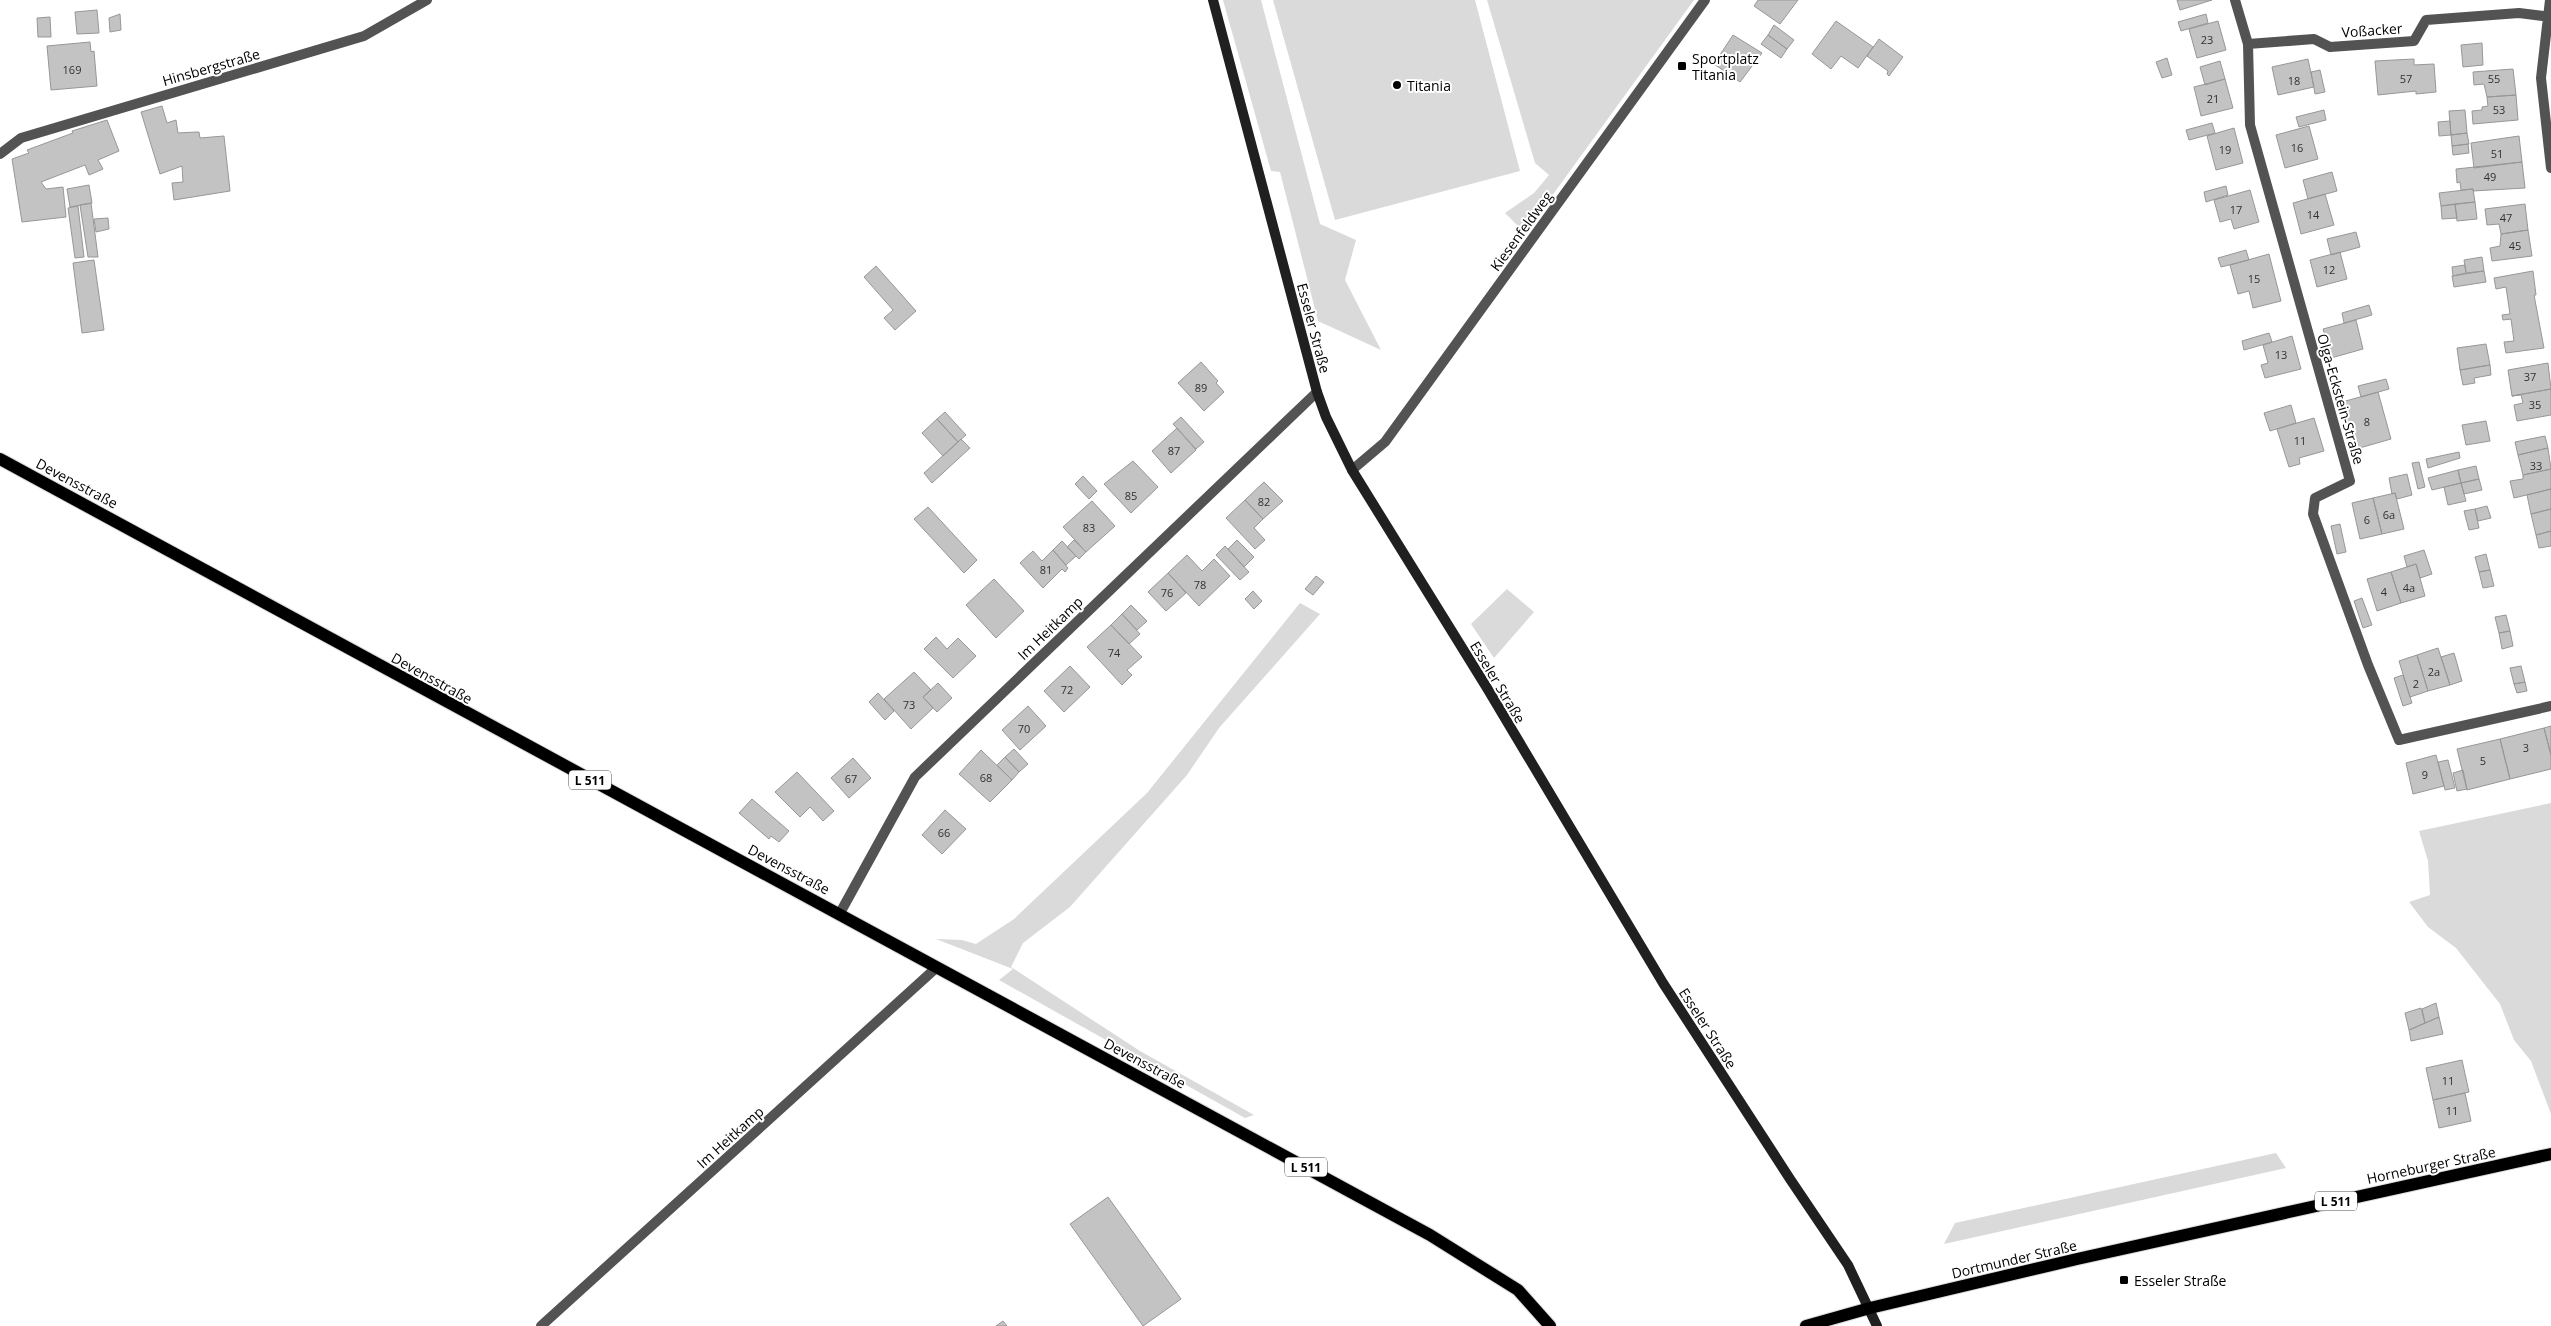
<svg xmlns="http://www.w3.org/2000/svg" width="2551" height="1326" font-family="'Open Sans',sans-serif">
<rect width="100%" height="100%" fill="#fff"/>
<path fill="#dadada" d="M1223,0H1261L1320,224L1356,240L1345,280L1381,350L1318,321L1280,172L1271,171Z
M1273,0H1475L1520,171L1335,220Z
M1487,0H1694L1525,233L1505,213L1534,193L1549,175L1535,163Z
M1507,589L1534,612L1494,658L1471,624Z
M1300,603L1320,614L1219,728L1187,775L1070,907L1023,943L1011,967L1140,1051L1254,1115L1245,1118L999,980L1013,969L936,939L962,940L976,944L1014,919L1147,793Z
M2551,803V1114L2531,1061L2514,1040L2500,1004L2456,948L2428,927L2409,902L2430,895L2428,861L2419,831Z
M2276,1153L2286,1168L1944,1244L1955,1223Z"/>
<path fill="#c3c3c3" stroke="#979797" d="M1758,0H1798L1780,24L1754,6Z
M2177,0H2212L2180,10Z
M97,10L99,33L77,34L75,12Z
M120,14L121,30L110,32L109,18Z
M2206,14L2208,23L2181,31L2178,22Z
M50,17L51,37H38L37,18Z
M1836,21L1873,47L1858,68L1841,56L1831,69L1812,54Z
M2218,21L2226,50L2197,58L2189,29Z
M1774,25L1794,40L1787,49L1768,35Z
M1733,35L1762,53L1740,82L1714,64Z
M1768,35L1787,49L1781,58L1761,44Z
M1879,39L1903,57L1889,76L1887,74L1888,71L1867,56Z
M90,42L91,52L94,51L97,86L51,90L47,46Z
M2482,43L2483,65L2463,67L2461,45Z
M2167,58L2172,75L2162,78L2156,62Z
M2308,59L2314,87L2278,95L2272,67Z
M2414,59V65L2434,64L2436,92L2416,94V91L2378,95L2375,61Z
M2220,61L2225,79L2205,85L2200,67Z
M2513,69L2516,95L2487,97L2484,84L2474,85L2473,72Z
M2320,70L2325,92L2315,94L2311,72Z
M2225,79L2233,108L2201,116L2194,87Z
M2516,95L2518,120L2473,124L2472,111L2482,110V107L2488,106L2487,97Z
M162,106L167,123L176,120L178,133L196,132H199L200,138L224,136L230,191L174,200L172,183L183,182L182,166L160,174L141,112Z
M2324,110L2326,120L2299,127L2296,117Z
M2465,110L2467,133L2451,135L2449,111Z
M107,120L119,151L98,160L103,169L89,175L85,165L41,182L46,189L63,187L66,217L22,222L12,159L29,153L27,150L73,133L72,131Z
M2450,121L2451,135L2439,136L2438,122Z
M2212,123L2215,133L2189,140L2186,130Z
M2309,126L2318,159L2285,168L2276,135Z
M2234,128L2243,163L2216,170L2207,136Z
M2467,133L2469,144L2452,146L2451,135Z
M2519,136L2522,162L2474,168L2471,143Z
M2468,144L2469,153L2453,155L2452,146Z
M2522,162L2525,188L2473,191V189L2461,190L2460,182L2457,183L2456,169Z
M2332,172L2337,191L2308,199L2303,180Z
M89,185L92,203L70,207L67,189Z
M2226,186L2228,195L2206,202L2204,192Z
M2473,189L2475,202L2441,206L2439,193Z
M2250,190L2259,222L2234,229L2231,219L2220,222L2214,200Z
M2325,194L2334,225L2301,234L2293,203Z
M2475,202L2477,219L2457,221L2455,204Z
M91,203L98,257H88L80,205Z
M2455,204L2457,218L2442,219L2441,206Z
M2525,204L2528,230L2501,234L2499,224L2487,225L2485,209Z
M78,206L84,257L75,258L68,208Z
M108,218L109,229L96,232L94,219Z
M2528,230L2532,256L2492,261L2490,248L2500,246L2501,234Z
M2356,232L2360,247L2331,255L2327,239Z
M2246,250L2249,260L2221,267L2218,258Z
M2340,252L2347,279L2317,287L2310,260Z
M2269,254L2281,301L2253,308L2249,291L2238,294L2230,265Z
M2482,257L2484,271L2466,273L2464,260Z
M94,260L104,330L82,333L73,263Z
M2465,265L2466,273L2453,276L2452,267Z
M876,266L916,311L895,330L884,318L893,310L864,277Z
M2484,271L2486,282L2454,287L2452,276Z
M2533,271L2536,295H2534L2544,348L2506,353L2504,342L2514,341L2511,319L2503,320L2502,315L2510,314L2506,287L2496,289L2494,278Z
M2369,305L2372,315L2344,323L2342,313Z
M2356,320L2363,349L2331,358L2323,329Z
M2269,333L2272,342L2244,350L2242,341Z
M2292,336L2301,369L2265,378L2261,365L2268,363L2263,345Z
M2486,344L2490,365L2460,370L2457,348Z
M1201,362L1218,381L1216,383L1224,392L1204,411L1178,383Z
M2548,363L2551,389L2512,396L2508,370Z
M2490,365L2491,375L2474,378L2475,383L2463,385L2460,370Z
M2386,379L2389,389L2361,397L2358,386Z
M2551,389V415L2517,421L2514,405L2523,403L2521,395L2512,396Z
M2378,392L2391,439L2356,449L2342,402Z
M2291,405L2296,423L2270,431L2264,413Z
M945,412L966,435L958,442L937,419Z
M1181,417L1204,442L1196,449L1173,424Z
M2314,418L2324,451L2299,458L2300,464L2289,467L2277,429Z
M937,419L958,442L943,456L922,433Z
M2486,421L2490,441L2466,445L2462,425Z
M1177,428L1196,450L1171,473L1152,451Z
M2545,436L2548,448L2518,455L2515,442Z
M961,439L970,448L932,483L924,473Z
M2548,448L2551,469L2523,475L2518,455Z
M2459,452L2460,458L2428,468L2426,459Z
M1133,461L1158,487L1131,513L1104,484Z
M2419,462L2425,487L2418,489L2412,463Z
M2476,466L2479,479L2461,483L2458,470Z
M2551,469V489L2514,498L2510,481L2523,479V475Z
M2458,470L2461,483L2432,490L2428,478Z
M2407,474L2412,495L2397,499L2395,493L2392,494L2389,478Z
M1083,476L1097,491L1089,499L1075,484Z
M2479,479L2482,490L2464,494L2461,483Z
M1264,482L1283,501L1263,519L1245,500Z
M2461,483L2466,501L2448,505L2444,487Z
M2551,489V509L2531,514L2527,495Z
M2395,493L2404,529L2382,534L2373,498Z
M2373,498L2382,534L2360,539L2352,503Z
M1245,500L1263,519L1254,528L1265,540L1255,549L1226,518Z
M1092,501L1115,526L1086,552L1063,527Z
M2487,506L2491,518L2478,521L2475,509Z
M928,507L977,560L964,573L914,519Z
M2475,509L2479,528L2469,530L2464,511Z
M2551,509V531L2536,535L2531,514Z
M2340,524L2346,552L2337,554L2331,526Z
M2551,531V546L2539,548L2536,535Z
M1074,540L1086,552L1079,559L1067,547Z
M1237,540L1254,557L1244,567L1228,549Z
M1062,541L1076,556L1066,565L1053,550Z
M1225,546L1249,572L1240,580L1216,555Z
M1053,550L1068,568L1065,572L1062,569L1043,588L1020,563L1033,551L1042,561Z
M2424,550L2432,574L2420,578L2416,564L2407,567L2404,556Z
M2486,554L2490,570L2479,572L2475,557Z
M1187,555L1202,571L1214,559L1230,576L1199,606L1168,573Z
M2416,564L2425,596L2401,603L2391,572Z
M2490,570L2494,586L2483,588L2479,572Z
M2391,572L2401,603L2377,611L2367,579Z
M1168,573L1186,593L1166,611L1148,592Z
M1316,576L1324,582L1313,595L1305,589Z
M994,579L1024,611L996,638L966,605Z
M1253,591L1262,601L1254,609L1245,599Z
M2362,598L2372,625L2363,628L2354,601Z
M1131,605L1147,621L1137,630L1122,614Z
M1122,614L1140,634L1129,644L1111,625Z
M2506,615L2510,631L2499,633L2495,617Z
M1111,625L1142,657L1127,670L1132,675L1122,685L1087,647Z
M2510,631L2513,646L2502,649L2499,633Z
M936,637L947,649L958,638L976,656L953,678L924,649Z
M2438,648L2450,685L2428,691L2417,655Z
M2454,653L2462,681L2450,685L2441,657Z
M2417,655L2428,691L2410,697L2399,661Z
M1070,666L1090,687L1064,712L1044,691Z
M2521,666L2525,682L2514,684L2510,668Z
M914,672L931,690L923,697L933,708L911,729L884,699Z
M2403,675L2412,703L2403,706L2394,678Z
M2525,682L2527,691L2517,693L2514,684Z
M938,683L952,698L937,712L923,697Z
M878,693L894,711L885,720L869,702Z
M1028,706L1046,726L1020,750L1002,730Z
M2551,726V755L2544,728Z
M2544,728L2551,755V769L2510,779L2500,739Z
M2500,739L2510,779L2467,790L2457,749Z
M1014,749L1028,764L1019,772L1005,757Z
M981,750L1012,780L990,802L959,774Z
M2436,755L2444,786L2413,794L2406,763Z
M1005,757L1019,772L1012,780L997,765Z
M853,758L871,778L849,798L831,778Z
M2448,760L2455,788L2445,790L2438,762Z
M2463,770L2467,789L2457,791L2453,773Z
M797,772L834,811L823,821L810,807L800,817L775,792Z
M752,799L789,831L779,842L771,836L769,839L739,813Z
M945,810L966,829L942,854L922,835Z
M2436,1003L2439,1017L2425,1023L2422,1009Z
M2421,1008L2425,1023L2409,1030L2405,1013Z
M2439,1017L2443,1034L2411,1041L2409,1030Z
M2462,1060L2469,1092L2433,1100L2426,1068Z
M2465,1093L2471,1121L2439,1128L2433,1100Z
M1108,1197L1181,1299L1143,1326L1070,1224Z
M1003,1321L1007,1326H996Z"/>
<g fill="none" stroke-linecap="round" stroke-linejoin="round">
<g stroke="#dbdbdb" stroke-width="14">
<path id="primary" d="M0,459L1430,1235L1518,1290L1550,1326
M1806,1326L1870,1308L2077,1259L2551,1154"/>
</g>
<path stroke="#535353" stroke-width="10" d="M2235,0L2248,44L2250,125L2350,481L2315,498L2313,514L2368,665L2399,740L2551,706
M2550,0L2541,78L2551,168
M2248,44L2314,39L2330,47L2414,41L2426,20L2519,13L2551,17
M0,154L21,138L364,36L427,0
M1352,470L1385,442L1705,0
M840,913L915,777L1317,392
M541,1326L936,968"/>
<path stroke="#202020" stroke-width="10" d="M1213,0L1317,392L1326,417L1352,470L1487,688L1663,983L1790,1179L1848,1265L1877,1326"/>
<use href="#primary" stroke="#000" stroke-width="12"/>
</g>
<g fill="#000" stroke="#fff" stroke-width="2">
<rect x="1677" y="61" width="10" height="10" rx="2.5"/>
<circle cx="1397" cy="85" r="5"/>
<rect x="2119" y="1275" width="10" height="10" rx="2.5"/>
</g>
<g text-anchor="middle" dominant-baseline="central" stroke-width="4" stroke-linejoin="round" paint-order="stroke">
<g font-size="11" fill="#313131">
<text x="2207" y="39">23</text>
<text x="72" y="69">169</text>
<text x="2406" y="78">57</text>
<text x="2494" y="78">55</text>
<text x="2294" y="80">18</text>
<text x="2213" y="98">21</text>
<text x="2499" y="109">53</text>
<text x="2297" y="147">16</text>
<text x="2225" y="149">19</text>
<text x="2497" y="153">51</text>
<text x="2490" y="176">49</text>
<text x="2236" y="209">17</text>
<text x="2313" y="214">14</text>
<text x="2506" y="217">47</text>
<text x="2515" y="245">45</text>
<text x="2329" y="269">12</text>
<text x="2254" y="278">15</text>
<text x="2281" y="354">13</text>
<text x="2530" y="376">37</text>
<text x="1201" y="387">89</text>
<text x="2535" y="404">35</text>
<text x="2367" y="421">8</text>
<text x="2300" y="440">11</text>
<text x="1174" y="450">87</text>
<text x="2536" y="465">33</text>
<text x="1131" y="495">85</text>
<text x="1264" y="501">82</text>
<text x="2389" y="514">6a</text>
<text x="2367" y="519">6</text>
<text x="1089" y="527">83</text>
<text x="1046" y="569">81</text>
<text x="1200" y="584">78</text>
<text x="2409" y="587">4a</text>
<text x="2384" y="591">4</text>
<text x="1167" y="592">76</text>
<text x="1114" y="652">74</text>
<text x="2434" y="671">2a</text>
<text x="2416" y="683">2</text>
<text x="1067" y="689">72</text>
<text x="909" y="704">73</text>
<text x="1024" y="728">70</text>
<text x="2526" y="747">3</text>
<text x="2483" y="760">5</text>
<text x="2425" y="774">9</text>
<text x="986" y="777">68</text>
<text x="851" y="778">67</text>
<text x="944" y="832">66</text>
<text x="2448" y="1080">11</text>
<text x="2452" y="1110">11</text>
</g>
<g fill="#fff" stroke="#4c4c4c" stroke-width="1">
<rect x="569" y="770.5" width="42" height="19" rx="4"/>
<rect x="1285" y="1157.5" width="42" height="19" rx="4"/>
<rect x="2315" y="1191.5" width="42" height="19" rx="4"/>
</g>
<g font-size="12" font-weight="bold" fill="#000">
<text x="590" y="780">L 511</text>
<text x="1306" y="1167">L 511</text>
<text x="2336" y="1201">L 511</text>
</g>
<g font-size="14" fill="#000" stroke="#fff">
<text transform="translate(2372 30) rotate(-4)">Voßacker</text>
<text transform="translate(211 67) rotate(-16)">Hinsbergstraße</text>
<text transform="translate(1521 231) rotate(-54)">Kiesenfeldweg</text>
<text transform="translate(1314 328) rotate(75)">Esseler Straße</text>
<text transform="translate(2341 399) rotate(74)">Olga-Eckstein-Straße</text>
<text transform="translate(77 483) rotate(28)">Devensstraße</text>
<text transform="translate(1050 628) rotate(-44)">Im Heitkamp</text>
<text transform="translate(432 678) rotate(29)">Devensstraße</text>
<text transform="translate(1498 682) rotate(59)">Esseler Straße</text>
<text transform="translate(789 869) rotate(28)">Devensstraße</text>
<text transform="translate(1708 1028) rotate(57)">Esseler Straße</text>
<text transform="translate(1145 1063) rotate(28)">Devensstraße</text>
<text transform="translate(730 1137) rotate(-42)">Im Heitkamp</text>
<text transform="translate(2431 1165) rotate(-12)">Horneburger Straße</text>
<text transform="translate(2014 1259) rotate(-13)">Dortmunder Straße</text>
</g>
<g font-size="14" fill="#000" stroke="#fff" text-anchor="start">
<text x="1692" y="58">Sportplatz<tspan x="1692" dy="16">Titania</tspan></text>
<text x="1407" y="85">Titania</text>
<text x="2134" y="1280">Esseler Straße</text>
</g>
</g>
</svg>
